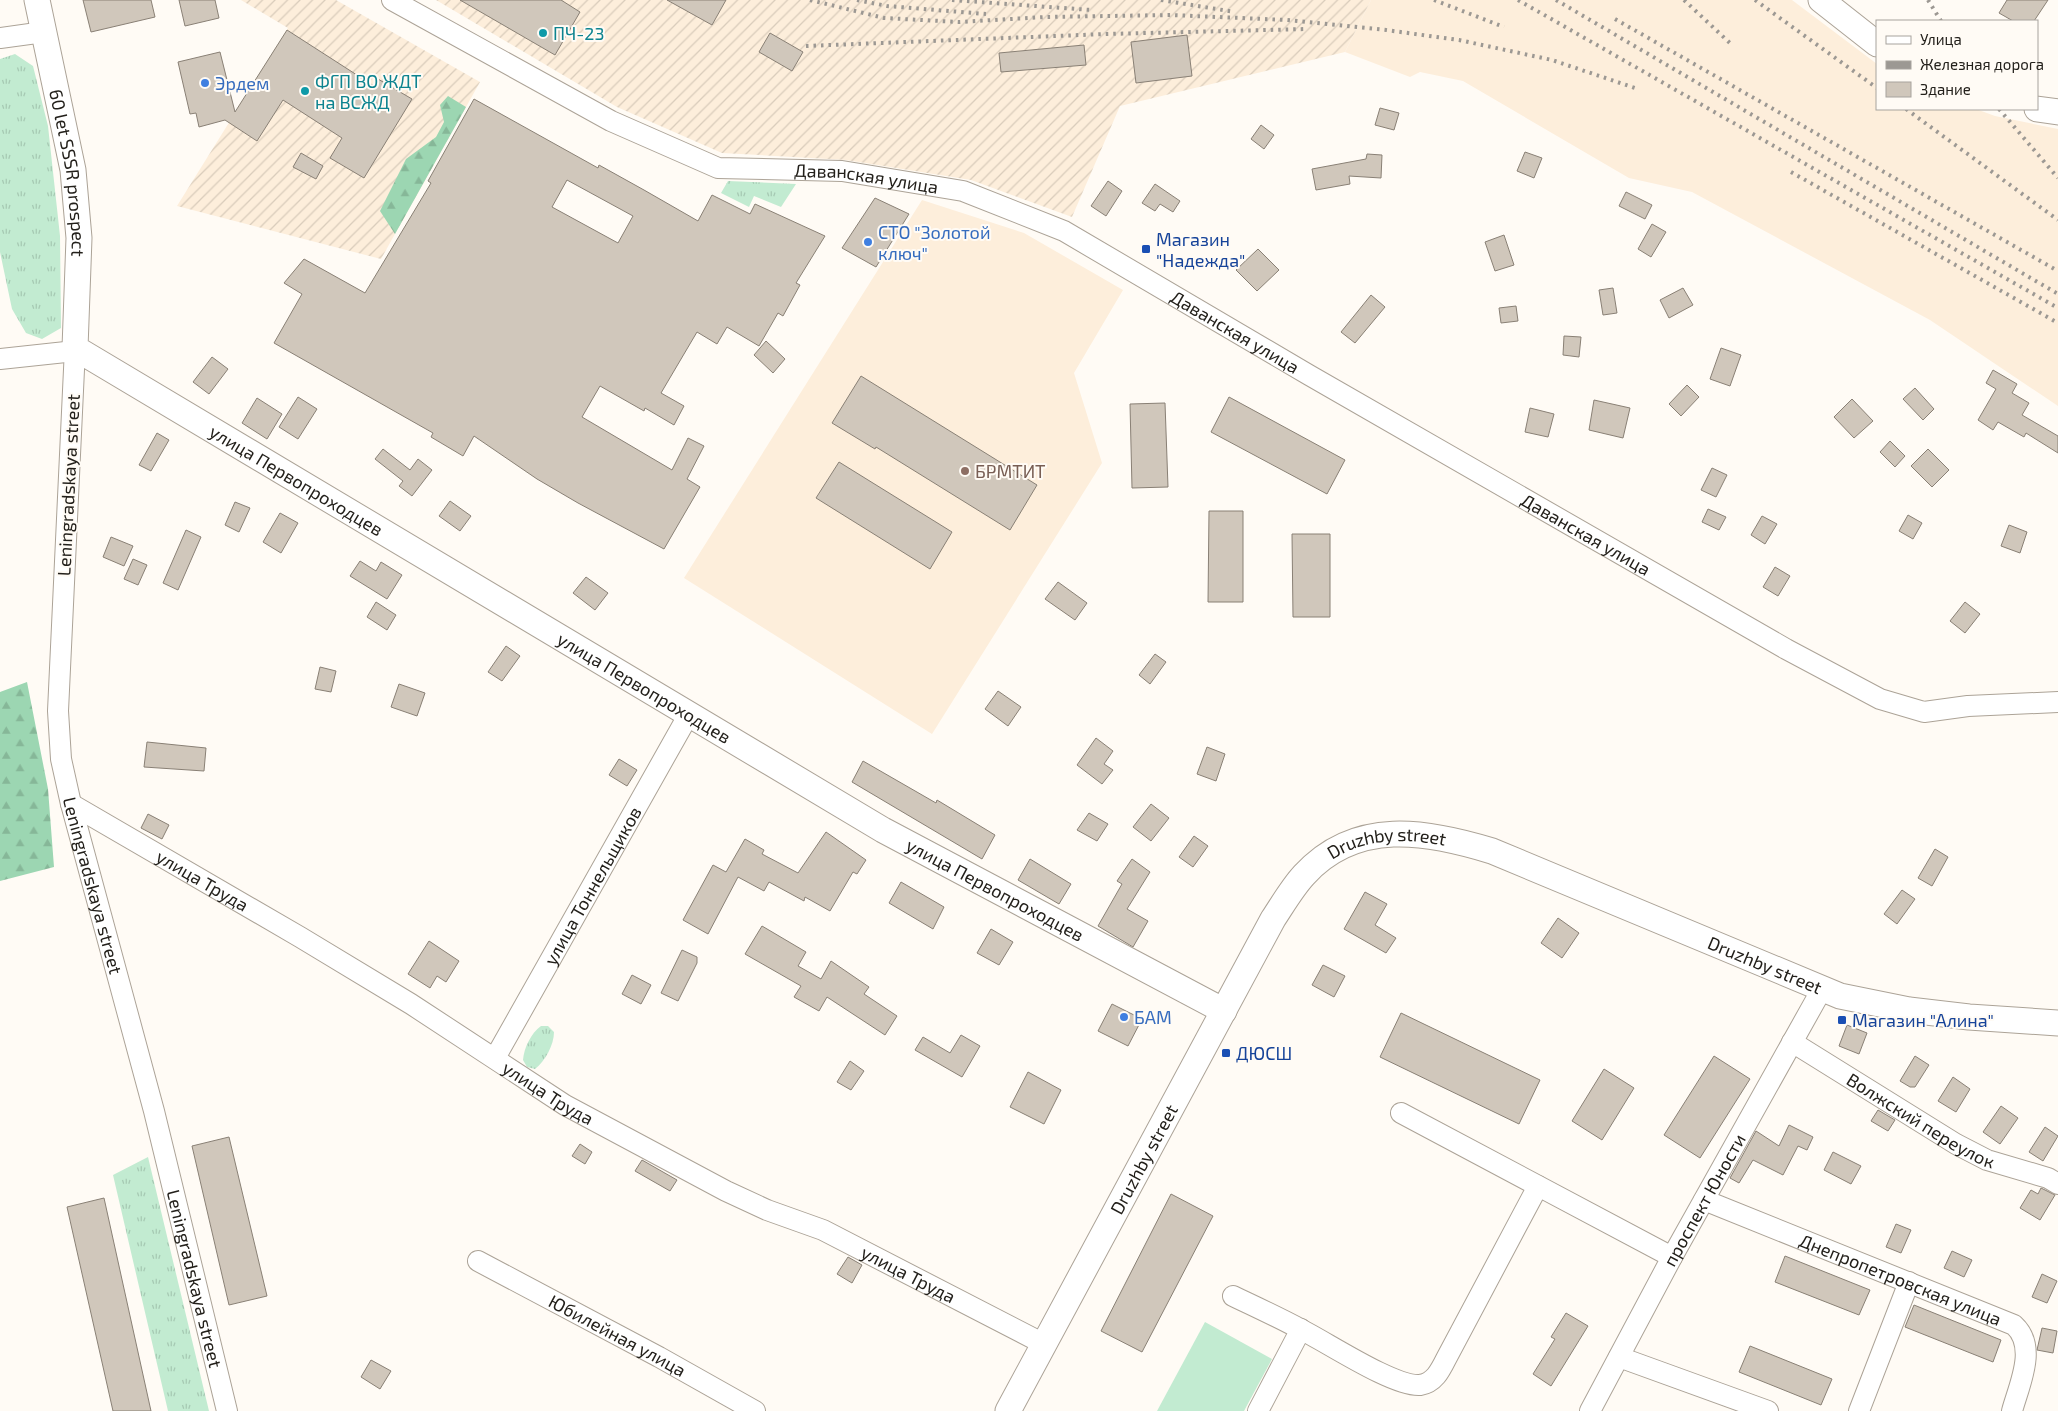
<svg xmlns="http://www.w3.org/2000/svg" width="2058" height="1411" font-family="'Exo 2',sans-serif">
<defs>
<pattern id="industrial-furrows" width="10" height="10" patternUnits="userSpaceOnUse" patternTransform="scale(1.25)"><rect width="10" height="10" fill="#fdeedb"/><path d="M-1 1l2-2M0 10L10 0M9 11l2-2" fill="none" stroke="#d9ccbb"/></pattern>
<pattern id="grass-tufts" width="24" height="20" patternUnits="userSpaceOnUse" patternTransform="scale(1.25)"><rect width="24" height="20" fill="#c2ebd1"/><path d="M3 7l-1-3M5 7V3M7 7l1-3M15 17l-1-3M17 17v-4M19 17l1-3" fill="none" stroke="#a6c9b3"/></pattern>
<pattern id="forest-firs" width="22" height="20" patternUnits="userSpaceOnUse" patternTransform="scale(1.25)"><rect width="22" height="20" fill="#9cd6b2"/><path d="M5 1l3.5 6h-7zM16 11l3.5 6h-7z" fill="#86b798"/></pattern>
</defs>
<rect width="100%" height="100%" fill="#fffbf5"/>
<path fill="#fdeedb" d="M1371,0H1792L1877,64V109H1976L1995,116L2058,129V406L1930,320L1692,192L1629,178L1463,81L1420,72L1410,77L1345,52Z
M922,200L1024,233L1123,290L1074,373L1102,463L932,734L684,578Z"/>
<path fill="url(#industrial-furrows)" d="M241,0H336L480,82L381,259L177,206L288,28Z
M436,0H1371L1345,52L1120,106L1072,217L971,180L846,160L722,153L617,107Z"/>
<path fill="url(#grass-tufts)" d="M15,54L33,66L48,126L60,236L61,328L42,339L26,333L12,309L0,252V59Z
M728,181L796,184L781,207L754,196L749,207L721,193Z
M541,1026H548L554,1032C554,1045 545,1061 535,1069L527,1067L523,1060C524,1048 531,1033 541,1026Z
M148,1157L209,1411H168L113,1175Z"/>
<path fill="url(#forest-firs)" d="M448,96L466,107L395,234L380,211L406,159L436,137L444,122L440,105Z
M27,682L48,789L54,867L0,881V692Z"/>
<path fill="#c2ebd1" d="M1205,1322L1272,1359L1244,1411H1157Z"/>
<path fill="#d0c7bb" stroke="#898075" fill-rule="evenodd" d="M83,0H151L155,17L91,32Z
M179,0H215L219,18L185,26Z
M460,0H561L580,12L555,55Z
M667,0H726L712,25Z
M2007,0H2048L2034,21H2013L1999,13Z
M287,30L374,86L378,79L412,99L364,178L330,158L342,138L283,100L257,141L225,120L199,127L196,113L190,114L178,62L220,52L235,112Z
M770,33L803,52L792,71L759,52Z
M1187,35L1192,76L1136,83L1131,42Z
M1084,45L1086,65L1001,72L999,53Z
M474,99L598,168L599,165L644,190L698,221L712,195L750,214L755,204L825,236L796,283L800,285L783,316L778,313L759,346L727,327L717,344L697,332L661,393L684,406L674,425L645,408L644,411L600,386L582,417L672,470L688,438L704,446L687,479L700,487L664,549L578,503L537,479L474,436L463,456L431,437L433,433L274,343L302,294L284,283L304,259L365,293L431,183L428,181ZM567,180L633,216L618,243L552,207Z
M1380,108L1399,113L1394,130L1375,125Z
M1261,125L1274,135L1264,149L1251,139Z
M1525,152L1542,158L1534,178L1517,171Z
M301,153L323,166L316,179L293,167Z
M1367,154L1382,155L1381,178L1349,176L1350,184L1316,190L1312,169L1366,159Z
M1108,181L1122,191L1106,216L1091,206Z
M1155,184L1180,201L1173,212L1160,204L1155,211L1142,203Z
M1626,192L1652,205L1645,219L1619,206Z
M875,198L909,214L876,267L842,248Z
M1652,224L1666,232L1651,257L1638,249Z
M1504,235L1514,265L1495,271L1485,242Z
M1258,249L1279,270L1257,291L1236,270Z
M1613,288L1617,313L1603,315L1599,290Z
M1683,288L1693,305L1669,318L1660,300Z
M1371,295L1385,307L1355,343L1341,332Z
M1516,306L1518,321L1501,323L1499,308Z
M1564,336L1581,337L1579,357L1563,355Z
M766,341L785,359L773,373L754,355Z
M1721,348L1741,355L1730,386L1710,379Z
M212,357L228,369L209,394L193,382Z
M1993,370L2017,384L2012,393L2029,403L2022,415L2058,436V453L2026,433L2024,437L1998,422L1993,430L1978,420L1996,389L1986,383Z
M861,376L1037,485L1010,530L876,447L875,449L832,423Z
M1687,385L1699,397L1681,416L1669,404Z
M1915,388L1934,409L1923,420L1903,399Z
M298,397L317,409L298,439L279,427Z
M1229,397L1345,460L1327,494L1211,432Z
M257,398L282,414L267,439L242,423Z
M1852,399L1873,421L1854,438L1834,417Z
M1594,400L1630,408L1623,438L1589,430Z
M1165,403L1168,487L1132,488L1130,404Z
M1530,408L1554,414L1548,437L1525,432Z
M157,433L169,440L151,471L139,465Z
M1890,441L1905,456L1895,467L1880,452Z
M383,449L410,470L418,459L432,470L412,496L399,486L403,481L375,459Z
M1928,449L1949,470L1932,487L1911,466Z
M839,462L952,532L930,569L816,498Z
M1712,468L1727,475L1716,497L1701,490Z
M450,501L471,516L460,531L439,516Z
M235,502L250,508L239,532L225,525Z
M1708,509L1726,517L1719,530L1702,522Z
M1209,511H1243V602H1208Z
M280,513L298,523L281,553L263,542Z
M1908,515L1922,523L1913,539L1899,531Z
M1762,516L1777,524L1765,544L1751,535Z
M2009,525L2027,532L2020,553L2001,546Z
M186,530L201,537L178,590L163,583Z
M1292,534H1330V617H1293Z
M111,537L133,546L124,566L103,557Z
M133,559L147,565L138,585L124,579Z
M360,561L376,571L381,562L402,575L387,599L350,576Z
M1775,567L1790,576L1778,596L1763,587Z
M586,577L608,593L595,610L573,593Z
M1058,582L1087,603L1075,620L1045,599Z
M376,602L396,615L387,630L367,617Z
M1965,602L1980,614L1965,633L1950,621Z
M506,646L520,656L502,681L488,672Z
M1155,654L1166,662L1150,684L1139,675Z
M320,667L336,671L331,692L315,689Z
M399,684L425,693L417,716L391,707Z
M998,691L1021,707L1008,726L985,709Z
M1096,738L1113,751L1104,764L1113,770L1102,784L1077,765Z
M147,742L206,748L204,771L144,767Z
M1207,747L1225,754L1216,781L1197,774Z
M619,759L637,770L627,786L609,775Z
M863,761L936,803L937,800L995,835L982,859L852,782Z
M1151,804L1169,818L1151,841L1133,827Z
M1089,813L1108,824L1097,841L1077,830Z
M148,814L169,825L162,839L141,828Z
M826,832L866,860L857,874L853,872L830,911L805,897L804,901L769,882L764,891L738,877L708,934L683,920L713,865L726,872L745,839L764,850L762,854L798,873Z
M1194,836L1208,846L1193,867L1179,857Z
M1935,849L1948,857L1932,886L1918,878Z
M1030,859L1071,884L1059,904L1018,880Z
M1132,859L1150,872L1127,909L1148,921L1133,947L1098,926L1122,884L1117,881Z
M901,882L944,907L933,929L889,903Z
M1902,890L1915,899L1897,924L1884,914Z
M1365,892L1387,904L1375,925L1396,938L1386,953L1344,929Z
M1558,918L1579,933L1562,958L1541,943Z
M762,926L806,952L798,966L821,979L831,961L869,987L864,994L897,1016L885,1035L827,997L819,1011L794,997L801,986L745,954Z
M991,929L1013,942L999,965L977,953Z
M429,941L459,961L446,982L437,976L430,988L408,974Z
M682,950L697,957V963L678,1001L661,993Z
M1323,965L1345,976L1334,997L1312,985Z
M632,975L651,985L641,1004L622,994Z
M1112,1004L1142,1019L1128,1046L1098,1031Z
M1401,1013L1540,1080L1519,1124L1380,1057Z
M1847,1025L1867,1033L1859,1054L1839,1046Z
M961,1035L980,1046L962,1077L915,1050L923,1037L950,1053Z
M1714,1056L1750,1079L1700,1158L1664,1135Z
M1915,1056L1929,1065L1915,1087H1910L1900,1081Z
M850,1061L864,1071L851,1090L837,1082Z
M1604,1069L1634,1088L1602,1140L1572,1121Z
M1028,1072L1061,1090L1044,1124L1010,1107Z
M1953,1077L1970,1089L1956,1112L1938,1101Z
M2001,1106L2018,1118L2000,1144L1983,1132Z
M1878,1110L1895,1120L1888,1131L1871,1121Z
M1789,1125L1813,1137L1807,1150L1798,1146L1783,1175L1753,1160L1739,1183L1730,1178L1756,1131L1779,1146Z
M2045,1127L2058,1136L2043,1161L2029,1152Z
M229,1137L267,1296L229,1305L192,1146Z
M580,1144L592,1152L585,1164L572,1156Z
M1833,1152L1861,1166L1851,1184L1824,1170Z
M642,1160L677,1180L670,1191L635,1171Z
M2041,1188L2055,1195L2040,1220L2020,1208L2031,1190L2038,1194Z
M1171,1194L1213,1216L1142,1352L1101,1331Z
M104,1198L151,1411H113L67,1207Z
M1896,1224L1911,1230L1901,1253L1886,1247Z
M1952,1251L1972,1260L1964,1277L1944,1268Z
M1785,1256L1870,1290L1859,1315L1775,1282Z
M848,1257L862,1265L852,1283L837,1274Z
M2042,1274L2057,1281L2047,1303L2032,1297Z
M1914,1305L2001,1340L1993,1362L1905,1327Z
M1566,1313L1588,1326L1551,1386L1533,1374L1555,1339L1551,1337Z
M2042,1328L2057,1331L2053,1353L2037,1350Z
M1750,1346L1832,1379L1821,1405L1739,1372Z
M371,1360L391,1371L380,1389L361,1377Z"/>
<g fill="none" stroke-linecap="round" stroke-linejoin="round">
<g stroke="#aca397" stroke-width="22">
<g id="minor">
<path id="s1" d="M392,0L611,121L718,168L842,171L963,191L1064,231L1309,375L1786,649L1880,699L1924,712L1968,706L2058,702"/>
<path d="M0,38L44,32"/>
<path id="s2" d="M75,348L58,711L61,759L71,804L154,1111L227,1411"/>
<path d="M0,359L75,351"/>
<path id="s3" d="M71,804L300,937L411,1004L565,1105L726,1191L767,1210L823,1230L1044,1344"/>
<path id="s4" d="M1792,1042L1956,1144L1987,1160L2048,1178L2058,1184"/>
<path id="s5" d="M495,1058L689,714"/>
<path d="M1401,1113L1672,1257"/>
<path id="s6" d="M1704,1200L2014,1325C2038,1347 2019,1385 2012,1411"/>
<path id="s7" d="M478,1261L659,1357L755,1411"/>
<path d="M1233,1296C1256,1307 1280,1318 1302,1330C1328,1343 1394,1387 1420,1385C1434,1383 1440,1371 1446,1359L1538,1186"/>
<path d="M1619,1357L1768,1411"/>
<path d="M1258,1411L1301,1329"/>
<path id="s8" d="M1590,1411L1672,1257L1822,989"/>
<path d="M1859,1411L1909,1282"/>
</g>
</g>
<g stroke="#aca397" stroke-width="27">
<g id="tertiary">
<path id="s9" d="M37,0L73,170L79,238L75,348L883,830L1224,1011"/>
<path d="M1821,0L1877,44"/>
<path d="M2037,109L2058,112"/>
<path id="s10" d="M1008,1411L1273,919C1283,904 1292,888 1304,875C1356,818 1427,831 1492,851L1840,996L1909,1010L1969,1017L2058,1023"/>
</g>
</g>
<use href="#minor" stroke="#fff" stroke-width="20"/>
<use href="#tertiary" stroke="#fff" stroke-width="25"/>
<path stroke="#9c9893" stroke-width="4" stroke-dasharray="2.5 5" stroke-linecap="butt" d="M810,0L884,18L959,22L1045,17L1171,15L1287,20L1386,30L1459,40L1552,60L1638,89
M857,0L887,6L986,14
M952,0L1091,10
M1161,0L1235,12
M1434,0L1504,27
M1518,0L2058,308
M1556,0L2058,294
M1684,0L1731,44
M1755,0L1877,88
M1928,0L1941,21
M1615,19L2058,271
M806,46L1106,34L1308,29
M1906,109L2058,220
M1999,109L2058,178
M1791,172L2058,323"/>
</g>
<g fill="#0f9aa8" stroke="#fffbf5" stroke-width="2">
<circle cx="543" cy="33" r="5"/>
<circle cx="305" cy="91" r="5"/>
</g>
<g fill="#3f7fe0" stroke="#fffbf5" stroke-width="2">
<circle cx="205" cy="83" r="5"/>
<circle cx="868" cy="242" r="5"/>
<circle cx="1124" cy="1017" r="5"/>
</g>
<g fill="#1a4fb4" stroke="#fffbf5" stroke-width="2">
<rect x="1141" y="244" width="10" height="10" rx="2.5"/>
<rect x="1837" y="1015" width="10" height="10" rx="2.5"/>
<rect x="1221" y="1048" width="10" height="10" rx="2.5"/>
</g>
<circle fill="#8d6e63" stroke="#fffbf5" stroke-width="2" cx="965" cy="471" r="5"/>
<g text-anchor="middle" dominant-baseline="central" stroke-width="4" stroke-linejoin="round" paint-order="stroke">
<g font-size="18" fill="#0d838f" stroke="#fffbf5" text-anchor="start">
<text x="553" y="33">ПЧ-23</text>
<text x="315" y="81">ФГП ВО ЖДТ<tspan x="315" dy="21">на ВСЖД</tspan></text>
</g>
<g font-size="18" fill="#366cbe" stroke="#fffbf5" text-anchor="start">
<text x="215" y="83">Эрдем</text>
<text x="878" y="232">СТО "Золотой<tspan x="878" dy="21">ключ"</tspan></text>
<text x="1134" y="1017">БАМ</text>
</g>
<g font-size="18" fill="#23201b" stroke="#fffbf5">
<text stroke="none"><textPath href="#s9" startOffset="176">60 let SSSR prospect</textPath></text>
<text stroke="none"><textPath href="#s1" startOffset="516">Даванская улица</textPath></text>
<text stroke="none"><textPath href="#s1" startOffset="921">Даванская улица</textPath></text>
<text stroke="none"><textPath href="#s9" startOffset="610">улица Первопроходцев</textPath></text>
<text transform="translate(68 485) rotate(-87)">Leningradskaya street</text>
<text stroke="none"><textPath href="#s1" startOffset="1326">Даванская улица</textPath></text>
<text stroke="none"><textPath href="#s9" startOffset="1015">улица Первопроходцев</textPath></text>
<text stroke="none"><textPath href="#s10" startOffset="706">Druzhby street</textPath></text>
<text stroke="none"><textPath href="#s3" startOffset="152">улица Труда</textPath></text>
<text stroke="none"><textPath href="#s2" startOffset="542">Leningradskaya street</textPath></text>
<text stroke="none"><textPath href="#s5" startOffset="198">улица Тоннельщиков</textPath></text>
<text stroke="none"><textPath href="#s9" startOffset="1420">улица Первопроходцев</textPath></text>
<text stroke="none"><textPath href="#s10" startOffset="1110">Druzhby street</textPath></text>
<text stroke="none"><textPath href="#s3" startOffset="558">улица Труда</textPath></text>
<text stroke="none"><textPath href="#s4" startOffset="151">Волжский переулок</textPath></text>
<text stroke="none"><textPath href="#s10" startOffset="286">Druzhby street</textPath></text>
<text stroke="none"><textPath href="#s8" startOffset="240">проспект Юности</textPath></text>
<text stroke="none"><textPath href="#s3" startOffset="962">улица Труда</textPath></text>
<text stroke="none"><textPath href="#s2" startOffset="948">Leningradskaya street</textPath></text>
<text stroke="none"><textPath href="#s6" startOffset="212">Днепропетровская улица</textPath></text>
<text stroke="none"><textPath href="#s7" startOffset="158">Юбилейная улица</textPath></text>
</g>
<g font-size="18" fill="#164399" stroke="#fffbf5" text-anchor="start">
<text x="1156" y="239">Магазин<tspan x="1156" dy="21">"Надежда"</tspan></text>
<text x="1852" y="1020">Магазин "Алина"</text>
<text x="1236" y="1053">ДЮСШ</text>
</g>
<g font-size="18" fill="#785e54" stroke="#fffbf5" text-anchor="start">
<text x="975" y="471">БРМТИТ</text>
</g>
</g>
<rect x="1876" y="20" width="162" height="90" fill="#fffbf5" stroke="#a7a39e"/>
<rect x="1886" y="36" width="25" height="8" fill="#ffffff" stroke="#a7a39e"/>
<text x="1920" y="45" font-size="15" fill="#23201b">Улица</text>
<rect x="1886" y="61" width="25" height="8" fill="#9c9893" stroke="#a7a39e"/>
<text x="1920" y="70" font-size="15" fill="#23201b">Железная дорога</text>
<rect x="1886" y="82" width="25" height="15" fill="#d0c7bb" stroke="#a7a39e"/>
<text x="1920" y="95" font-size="15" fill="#23201b">Здание</text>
</svg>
